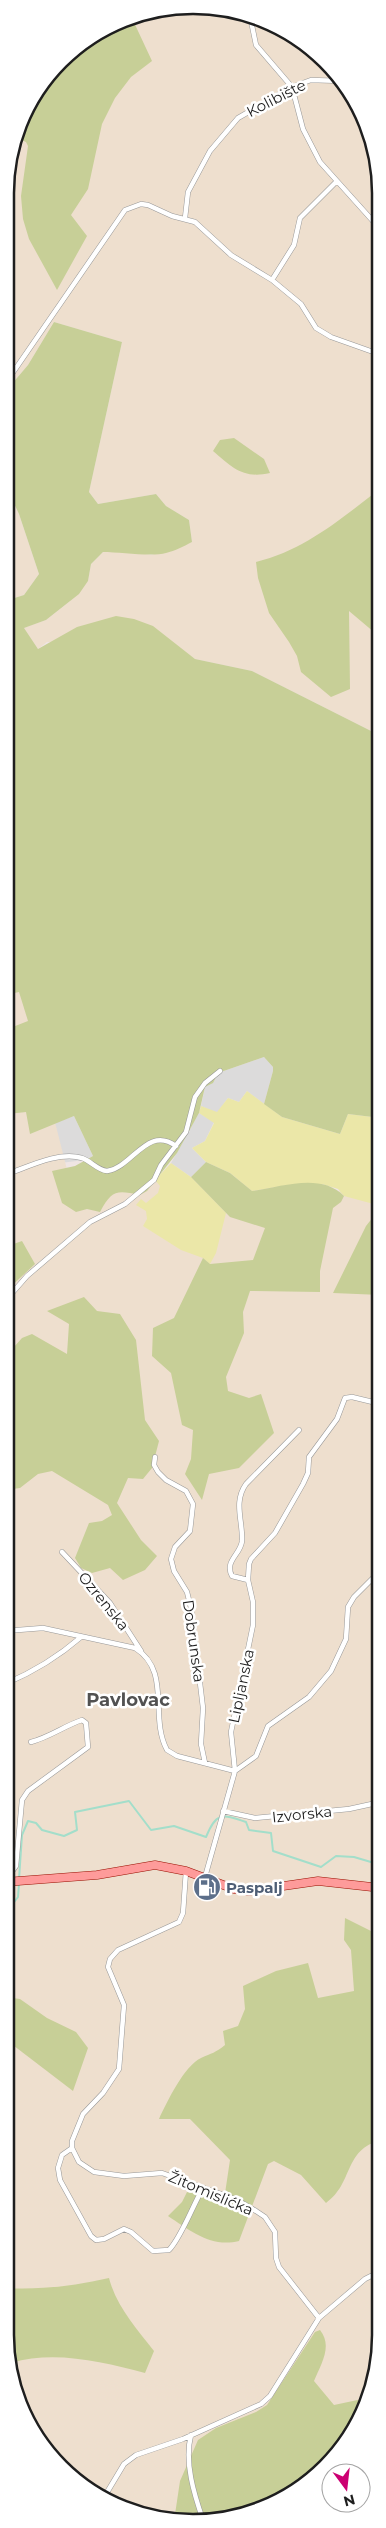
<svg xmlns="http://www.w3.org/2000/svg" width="386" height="2528" font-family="Montserrat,sans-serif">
<rect width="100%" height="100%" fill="#efe5e4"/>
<path fill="#dcdbdb" d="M264,1057L273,1067V1071L264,1104L247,1091L239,1102L228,1098L217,1113L201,1106L205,1087L218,1073Z
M199,1113L214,1122L205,1141L192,1148L206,1162L191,1177L171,1163Z
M74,1116L93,1156L85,1160L60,1163L52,1124Z"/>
<path fill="#eedfce" d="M206,5L265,19L326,60L362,110L381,180V736L252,671L195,659L181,650L47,642L38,649L23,628L46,620L69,602L88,581L91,564L103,552H136L151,555L192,542L189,520L166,506L156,494L98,504L89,492L122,342L54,322L28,365L11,385L14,406L5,414V180L25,110L69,51L133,15Z
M5,485L19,514L39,574L24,595L5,601Z
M5,967L21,988L77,1209L144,1174L330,1188L381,1205V2348L361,2418L317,2476L254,2513L181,2523L110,2504L60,2468L19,2407L5,2335Z"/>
<path fill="#ebe7a8" d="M247,1091L282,1117L340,1134L348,1114L381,1118V1206L344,1196L338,1189L322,1184L288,1185L252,1191L230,1173L206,1162L192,1148L205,1141L214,1123L199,1113L201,1106L217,1112L228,1098L239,1102Z
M171,1163L191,1177L226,1213L216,1253L210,1264L203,1258L181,1250L143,1226L147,1219L146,1211L136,1205L141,1199L146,1203L158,1193L160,1186L155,1180Z"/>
<path fill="#c7cf97" d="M131,16L152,61L131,77L115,98L102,124L88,189L71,215L87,236L57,290L29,239L23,219L21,196L28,146L26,142L17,138L25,110L69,51Z
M54,322L122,342L89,492L98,504L156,494L166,506L189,520L192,542C184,546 175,551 166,553C152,557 120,552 103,552L91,564L88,581L79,594L46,620L24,628L38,649L77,627L116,616L134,619L153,626L195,659L252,671L381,736V1118L348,1114L340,1134L282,1117L264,1104L273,1071V1067L264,1057L218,1073L213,1083L205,1087L199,1113L177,1153L147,1191L140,1195C116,1190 112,1190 100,1212L87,1209L76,1212L62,1203L52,1171L75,1166L93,1156L74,1116L30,1134L26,1112L8,1114L5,1131V1030L28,1021L19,992L5,995V601L24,595L39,574L19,514L5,485V414L14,406L11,385L28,365Z
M234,438L264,459L270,473C243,479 233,468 213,451L220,440Z
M381,488V638L349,611L350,689L331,697L301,672L297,656L289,642L269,613L258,578L256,562C305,550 342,518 381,488Z
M206,1162L230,1173L252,1191C281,1187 321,1172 344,1196L341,1202L333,1208L320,1271V1292L250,1291L243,1312L244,1333L226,1377L228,1391L249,1398L261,1394L274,1433L239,1468L209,1474L202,1500L185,1474L191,1459L193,1430L182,1425L171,1373L152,1356L153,1328L174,1318L203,1258L210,1264L253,1260L265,1228L230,1217L191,1177Z
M381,1207V1295L333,1293L366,1226Z
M22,1241L35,1264L5,1292V1247Z
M84,1297L97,1311L120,1314L136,1340L145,1420L159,1441L152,1468L143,1479L128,1478L117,1503L141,1540L157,1556L145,1570L123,1580L110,1568L92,1573L81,1568L75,1558L89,1523L102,1521L112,1515L108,1505L52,1471L38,1474L20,1488L5,1490V1357L22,1338L32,1334L67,1354L69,1324L47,1311Z
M345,1918L381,1936V2140C343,2150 354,2183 326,2203L301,2175L274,2161L268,2164L239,2241C211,2248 191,2231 168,2216L182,2202L187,2192L224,2200L230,2160L190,2119H159C167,2102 184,2066 201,2058C212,2053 215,2053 225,2045L223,2031L238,2026L245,2009L243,1986L276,1971L308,1963L318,1998L354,1991L351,1950L344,1940Z
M5,1997L20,1999L47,2018L76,2032L88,2048L73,2091L5,2039Z
M109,2278C116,2306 137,2329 154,2351L145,2373C102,2362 55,2350 11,2363L5,2335V2288C40,2290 75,2286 109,2278Z
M320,2330C333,2346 321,2364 314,2381L334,2405L367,2398L361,2418L317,2476L254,2513L181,2523L174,2521L180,2481L198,2440L216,2428L256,2412L267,2405L315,2332Z"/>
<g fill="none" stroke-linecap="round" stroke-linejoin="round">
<path stroke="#a3deca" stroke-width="2" d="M19,1879L22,1835L28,1821L36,1823L42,1830L64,1836L77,1830L75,1812L129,1801L151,1830L174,1826L206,1837C216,1813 221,1813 246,1822L249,1830L271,1833L273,1851L321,1867L336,1856L354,1857L381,1865
M5,1914L18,1897L19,1884"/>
<g stroke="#989898" stroke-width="5.5">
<path id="minor" d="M250,16L256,45L292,87L303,129L320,162L381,230
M185,218L188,192L210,151L238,118L292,87L311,80L341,81
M272,280L294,245L300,218L337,181
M5,384L125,210L141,204L148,205L172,216L195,222L231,255L272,280L301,304L316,328L331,337L376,353L381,357
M5,1175C28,1167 58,1151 82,1158C91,1161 97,1170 107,1171C133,1167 147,1125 176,1146
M13,1292L27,1276L90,1222L125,1204L154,1180L161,1165L186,1132L195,1097L205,1083L220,1071
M155,1457L154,1465L158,1472L166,1480L186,1491L193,1504L190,1531L175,1547L171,1559L174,1571L187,1592L191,1608L203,1708L201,1744L205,1763
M62,1552L110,1603L141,1651
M248,1580L232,1576C224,1561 241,1554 242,1541C243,1521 233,1502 246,1484L299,1430
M5,1631L43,1628L135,1648C172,1671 149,1717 167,1750L177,1756L235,1771
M5,1684C33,1672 58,1657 81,1637
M235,1771L256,1756L268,1726L309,1697L331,1671L346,1639L348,1607L354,1597L381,1570
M223,1811L255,1818L349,1809L381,1802
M186,1871L183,1913L179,1922L118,1950L110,1959L108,1967L124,2005L119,2069L103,2093L83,2114L72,2141V2148L79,2162L94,2172L124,2176L162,2173L235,2199L256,2211L265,2217L275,2232L276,2258L279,2267L319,2318
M205,1877L235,1771L231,1732L253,1625V1602L248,1580L249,1564L251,1559L275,1533L303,1484L308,1473L309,1457L337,1419L345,1398L352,1397L381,1404
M5,1881L16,1866L22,1800L28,1791L88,1747L86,1723L82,1720C64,1726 50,1737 31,1742
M72,2148L62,2155L58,2168L60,2180L91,2236L96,2240L104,2239L124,2229L131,2232L153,2251L169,2250C181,2238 193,2205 203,2188
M191,2435C184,2462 194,2494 203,2520
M103,2499L124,2464L136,2455L183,2439L261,2404L270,2396L319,2318L365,2279L381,2271"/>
</g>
<g stroke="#981000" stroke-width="9">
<path id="primary" d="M5,1882L97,1875L155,1865L186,1871L234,1889L249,1891L318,1881L381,1888"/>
</g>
<use href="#minor" stroke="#fff" stroke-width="4.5"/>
<use href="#primary" stroke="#fe9b9a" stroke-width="8"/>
</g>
<defs>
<g id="fuel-disc" transform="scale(1.4375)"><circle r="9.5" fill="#5c6f8a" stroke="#fff"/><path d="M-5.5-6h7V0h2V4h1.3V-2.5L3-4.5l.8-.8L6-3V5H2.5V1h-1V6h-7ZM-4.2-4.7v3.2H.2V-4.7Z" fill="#fff"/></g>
</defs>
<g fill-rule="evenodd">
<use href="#fuel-disc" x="207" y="1887"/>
</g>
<g text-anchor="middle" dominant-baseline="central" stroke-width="5" stroke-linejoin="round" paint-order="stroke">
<g font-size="15" fill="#1e1e1e" stroke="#fff">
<text transform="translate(276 98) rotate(-27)">Kolibište</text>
<text transform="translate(104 1601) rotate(51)">Ozrenska</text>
<text transform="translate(194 1641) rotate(82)">Dobrunska</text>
<text transform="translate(241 1686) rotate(-78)">Lipljanska</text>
<text transform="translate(302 1814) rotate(-6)">Izvorska</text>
<text transform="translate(211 2193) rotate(23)">Žitomislićka</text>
</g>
<g font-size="15" font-weight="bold" fill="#4e5e75" stroke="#fff" text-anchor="start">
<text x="226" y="1887">Paspalj</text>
</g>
<g font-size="18" font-weight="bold" fill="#515151" stroke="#fff">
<text x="128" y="1700">Pavlovac</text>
</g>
</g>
<path d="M0 0H386V2528H0ZM193 14H193A179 179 0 0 1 372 193V2335A179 179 0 0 1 193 2514H193A179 179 0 0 1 14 2335V193A179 179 0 0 1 193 14Z" fill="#fff" fill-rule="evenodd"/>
<path fill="none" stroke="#1e1e1e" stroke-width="2.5" d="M193 14H193A179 179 0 0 1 372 193V2335A179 179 0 0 1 193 2514H193A179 179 0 0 1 14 2335V193A179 179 0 0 1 193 14Z"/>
<g transform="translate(346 2488) rotate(165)"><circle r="24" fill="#ffffff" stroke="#a5a5a5"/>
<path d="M0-4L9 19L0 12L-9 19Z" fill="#cc0072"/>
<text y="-8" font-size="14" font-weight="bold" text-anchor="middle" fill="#1e1e1e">N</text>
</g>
</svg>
